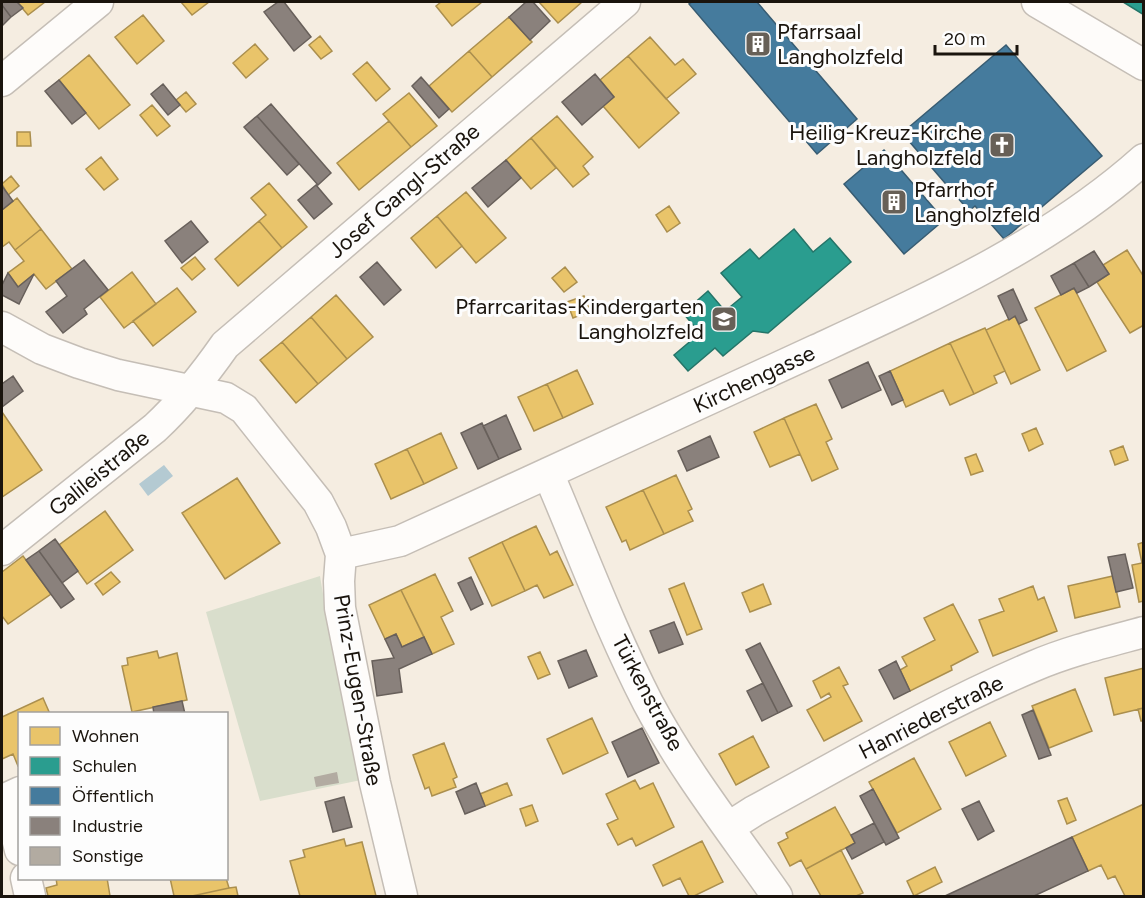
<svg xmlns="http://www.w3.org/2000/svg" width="1145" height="898" font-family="Figtree,sans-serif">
<rect width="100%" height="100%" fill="#f5ede1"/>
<path fill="#d9decc" d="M320,576L329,630L361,780L260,801L206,612Z"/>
<path fill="#b4cad2" d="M164,465L173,476L148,496L139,484Z"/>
<path fill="#e9c46a" stroke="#ab8f4e" stroke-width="1.5" d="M17,2H45L28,15Z
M181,2H209L192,15Z
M441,2H482L452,26L436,6Z
M539,2H582L558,23Z
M143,15L164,41L137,64L115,37Z
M509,17L532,42L492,77L469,51Z
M320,36L332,51L321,59L309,45Z
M650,37L675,65L683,59L696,74L666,99L628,56Z
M255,44L268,59L246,78L233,63Z
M469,51L492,77L452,112L429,86Z
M89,55L130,105L99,129L59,80Z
M628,56L679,113L639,148L603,106L614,97L600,80Z
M367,62L390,89L376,101L353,74Z
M186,92L196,104L186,112L176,100Z
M409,93L437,126L411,147L383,114Z
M152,105L170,126L157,136L140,115Z
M557,116L593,157L583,166L589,174L573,187L531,138Z
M389,121L411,147L359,190L337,163Z
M17,132H30L31,146H17Z
M531,138L556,168L531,189L506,160Z
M101,157L118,179L104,190L86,169Z
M11,176L19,186L8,195L2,184Z
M269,183L307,227L282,248L259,221L266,215L251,198Z
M466,192L506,238L476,263L437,216Z
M17,198L41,229L15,250L9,242L2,247V210Z
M669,206L680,223L667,232L656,215Z
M437,216L462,246L436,268L411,238Z
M259,221L282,248L238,286L215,259Z
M41,229L72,269L46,289L34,274L18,287L8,273L24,261L15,250Z
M1127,250L1144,277V325L1130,333L1097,282L1109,274L1103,265Z
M195,257L205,269L192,280L181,268Z
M565,267L577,282L564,292L552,278Z
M132,272L156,304L124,328L100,297Z
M177,288L196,312L153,346L133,321Z
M1074,288L1106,351L1067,371L1035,308Z
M336,295L373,337L347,359L311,317Z
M584,296L590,311L573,318L567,302Z
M1015,316L1040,370L1011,384L986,330Z
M311,317L347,359L318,384L282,342Z
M985,328L1005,371L994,376L997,383L974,394L950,343Z
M282,342L318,384L296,403L260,360Z
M950,343L974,394L950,405L943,390L906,407L890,371Z
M577,370L593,404L563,418L547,384Z
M547,384L563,418L534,431L518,397Z
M816,404L832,439L826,442L838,469L812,481L784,418Z
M2,412L42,470L2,497Z
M784,418L800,454L770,467L754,432Z
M1036,428L1043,444L1029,451L1022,434Z
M441,433L457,468L424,484L407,449Z
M1123,446L1128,460L1115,465L1110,451Z
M407,449L424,484L391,499L375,464Z
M976,454L983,471L971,475L965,458Z
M676,475L692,509L688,511L693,521L664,534L643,490Z
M237,478L280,543L225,579L182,513Z
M643,490L664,534L630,550L626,540L622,542L606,507Z
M105,511L133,550L87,584L59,545Z
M536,526L550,555L557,551L573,585L544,598L537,585L525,591L502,542Z
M502,542L525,591L492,606L469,558Z
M1144,542V601L1139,602L1132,565L1142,563L1138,544Z
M23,556L51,594L8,624L2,616V572Z
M111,572L120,582L103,595L95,584Z
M435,574L453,611L441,617L454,644L432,654L401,590Z
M1113,576L1120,607L1075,618L1068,586Z
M684,583L702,629L687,635L669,589Z
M763,584L771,604L750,612L742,593Z
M1033,586L1038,600L1044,597L1057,631L993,656L979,620L1004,611L999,599Z
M401,590L424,637L402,647L396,634L385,639L369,605Z
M953,604L978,652L951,666L952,670L910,691L900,670L907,666L902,657L935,640L924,618Z
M157,651L159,658L177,653L187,700L132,712L122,666L128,665L127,658Z
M540,652L550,674L538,679L528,657Z
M839,667L848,684L843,686L862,721L824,741L807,710L831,697L829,693L821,698L813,681Z
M1144,668V708L1114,715L1105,678Z
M1075,689L1092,731L1049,748L1032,706Z
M43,698L50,714H20V765L18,766L13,754L2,759V717Z
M1144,708V721H1141L1138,709Z
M592,718L608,753L563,774L547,739Z
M990,722L1006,756L966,776L949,742Z
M753,736L769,767L736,785L719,754Z
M444,743L457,777L453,779L456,787L432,796L429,787L425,789L413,755Z
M914,758L941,809L897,833L869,782Z
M635,780L640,789L653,783L674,827L636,846L632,838L618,845L607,824L618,819L606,794Z
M507,783L512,795L485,806L480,794Z
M1067,798L1076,820L1067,824L1058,801Z
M1144,804V896H1125L1115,876L1108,879L1101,865L1088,871L1072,837Z
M532,805L538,821L526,826L520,809Z
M835,807L855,843L806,869L801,860L790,866L778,843L788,838L786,833Z
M344,839L346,846L362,842L376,896H300L290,861L305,857L303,850Z
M702,841L723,882L694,896H689L680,878L663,886L653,865Z
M841,850L863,893L856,896H821L806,869Z
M935,867L942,882L914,896L907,881Z
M56,878H107L110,896H48L46,888L57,885Z
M170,878H226L229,888L192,896H174Z
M236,887L238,896H192L229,888Z"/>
<path fill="#2a9d8f" stroke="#257468" stroke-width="1.5" d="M1123,2H1144V15Z
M794,229L813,252L830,238L851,262L768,333L753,331L723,356L715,348L688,371L674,355L700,333L683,313L708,291L725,311L742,297L721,273L750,249L759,259Z"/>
<path fill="#457b9d" stroke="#385c72" stroke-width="1.5" d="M692,2H757L857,119L817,154L689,4Z
M1006,45L1102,156L1004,239L975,206L969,211L902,133Z
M884,150L944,220L904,254L844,184Z"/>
<path fill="#8a817c" stroke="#68605b" stroke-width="1.5" d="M2,2H17L23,8L11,17L2,5Z
M278,2H284L311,37L294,51L264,12Z
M526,2H533L550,21L530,40L509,17Z
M2,5L11,17L2,26Z
M595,74L614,97L582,125L562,102Z
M421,77L449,109L439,118L412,86Z
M59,80L86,113L72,124L45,91Z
M163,84L180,105L168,115L151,94Z
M271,104L331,173L318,185L257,116Z
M257,116L299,164L287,175L244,127Z
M506,160L521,178L488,207L472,188Z
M316,185L332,204L314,219L298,200Z
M2,186L13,201L2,210Z
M191,221L208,242L182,263L165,241Z
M1094,251L1109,274L1089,287L1074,263Z
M84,260L108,290L84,309L87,314L63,333L46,312L67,296L56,281Z
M377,262L401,290L384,305L360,277Z
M1074,263L1089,287L1077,293L1074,288L1061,295L1051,276Z
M8,273L18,287L34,274L19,304L2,295V285Z
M1013,289L1027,320L1019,324L1015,316L1009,320L998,296Z
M868,362L881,390L842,408L829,380Z
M890,371L903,400L892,405L879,376Z
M13,376L23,391L2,407V384Z
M506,415L521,449L499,459L483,426Z
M482,423L499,459L478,469L461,433Z
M710,436L719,457L687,471L678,451Z
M55,539L78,571L62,583L39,551Z
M39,551L74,599L61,608L26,560Z
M1125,554L1133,588L1116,592L1108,557Z
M471,577L483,604L471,610L458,583Z
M674,622L683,644L659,653L650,631Z
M396,634L402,647L424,637L432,654L399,669L402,692L377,696L372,661L394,658L385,639Z
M760,643L792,706L778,713L746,650Z
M586,650L597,676L569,688L558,661Z
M896,661L910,691L894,699L879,670Z
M763,683L778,713L762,721L747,691Z
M182,701L185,714H154L153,707Z
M1033,710L1051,755L1039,759L1022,715Z
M642,728L659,763L628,777L612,742Z
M476,783L485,806L465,814L456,792Z
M873,789L899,838L886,845L860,796Z
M344,797L352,827L333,832L325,802Z
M979,801L994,831L978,840L962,809Z
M874,823L884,842L852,859L846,848L855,843L851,835Z
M1072,837L1088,871L1034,896H945Z"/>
<path fill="#b2aba1" d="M337,772L339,783L316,787L314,777Z"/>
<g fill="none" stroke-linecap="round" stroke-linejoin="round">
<g stroke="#c5beb6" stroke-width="33">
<path id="minor" d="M1037,2L1144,65
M2,81L98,2
M2,327L42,349L79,363L118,375L226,398L244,409L318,502L331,527L341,554L339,581L340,608L375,783L402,896
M548,473C581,550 610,629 648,703C684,771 733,833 777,896
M2,550L155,428C182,403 204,375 225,345L625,2
M341,554L400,541C539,477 678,414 816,350C931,297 1049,244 1144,159
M20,792L7,798L20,850
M729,827L754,811C846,761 937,707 1034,666C1069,651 1107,642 1144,632
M26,878L30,896"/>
</g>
<use href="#minor" stroke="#fefcfa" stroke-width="30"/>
</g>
<defs>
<g id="building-square" transform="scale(1.35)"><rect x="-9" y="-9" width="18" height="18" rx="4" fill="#676057" stroke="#fdfdfd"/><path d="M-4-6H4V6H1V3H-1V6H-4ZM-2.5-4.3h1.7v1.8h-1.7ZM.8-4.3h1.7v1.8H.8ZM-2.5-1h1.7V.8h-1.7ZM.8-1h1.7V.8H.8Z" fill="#fff"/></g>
<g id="church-square" transform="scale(1.35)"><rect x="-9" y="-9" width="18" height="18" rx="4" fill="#676057" stroke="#fdfdfd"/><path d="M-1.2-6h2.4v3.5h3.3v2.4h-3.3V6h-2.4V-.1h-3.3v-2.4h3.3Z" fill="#fff"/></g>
<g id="school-square" transform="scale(1.35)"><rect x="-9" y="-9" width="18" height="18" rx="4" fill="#676057" stroke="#fdfdfd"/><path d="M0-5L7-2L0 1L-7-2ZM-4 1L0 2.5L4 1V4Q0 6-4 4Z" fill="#fff"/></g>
</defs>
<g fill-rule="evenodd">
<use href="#building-square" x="758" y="44"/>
<use href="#church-square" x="1002" y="145"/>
<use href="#building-square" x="894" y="202"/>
<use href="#school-square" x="724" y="319"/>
</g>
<g text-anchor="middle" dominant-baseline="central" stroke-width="6" stroke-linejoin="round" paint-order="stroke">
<g font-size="22" fill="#1a140d" stroke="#fdfdfd" text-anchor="start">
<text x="777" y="31">Pfarrsaal<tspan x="777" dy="25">Langholzfeld</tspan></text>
<text x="982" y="132" text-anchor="end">Heilig-Kreuz-Kirche<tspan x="982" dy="25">Langholzfeld</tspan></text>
<text x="914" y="189">Pfarrhof<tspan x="914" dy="25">Langholzfeld</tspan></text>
<text x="704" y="306" text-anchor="end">Pfarrcaritas-Kindergarten<tspan x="704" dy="25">Langholzfeld</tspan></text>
</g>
<g font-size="22" fill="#1a140d" stroke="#fdfdfd">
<text transform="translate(404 191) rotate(-41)">Josef Gangl-Straße</text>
<text transform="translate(754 379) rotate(-25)">Kirchengasse</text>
<text transform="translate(99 473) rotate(-39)">Galileistraße</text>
<text transform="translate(358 690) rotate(80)">Prinz-Eugen-Straße</text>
<text transform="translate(648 693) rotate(62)">Türkenstraße</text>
<text transform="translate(931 717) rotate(-27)">Hanriederstraße</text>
</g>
</g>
<rect width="1145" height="898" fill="none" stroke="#1a140d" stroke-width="6"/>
<rect x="18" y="712" width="210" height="168" fill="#fdfdfd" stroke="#a2a09d" stroke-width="1.5"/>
<rect x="30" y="727" width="30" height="18" fill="#e9c46a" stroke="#a2a09d" stroke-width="1.5"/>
<text x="72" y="742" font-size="18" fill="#1a140d">Wohnen</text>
<rect x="30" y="757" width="30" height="18" fill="#2a9d8f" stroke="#a2a09d" stroke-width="1.5"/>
<text x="72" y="772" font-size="18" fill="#1a140d">Schulen</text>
<rect x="30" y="787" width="30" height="18" fill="#457b9d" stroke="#a2a09d" stroke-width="1.5"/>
<text x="72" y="802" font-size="18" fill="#1a140d">Öffentlich</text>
<rect x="30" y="817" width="30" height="18" fill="#8a817c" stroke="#a2a09d" stroke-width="1.5"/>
<text x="72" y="832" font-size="18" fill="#1a140d">Industrie</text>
<rect x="30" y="847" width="30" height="18" fill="#b2aba1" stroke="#a2a09d" stroke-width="1.5"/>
<text x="72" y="862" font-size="18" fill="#1a140d">Sonstige</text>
<path d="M935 45v9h82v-9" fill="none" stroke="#1a140d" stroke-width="3"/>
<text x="944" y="45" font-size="18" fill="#1a140d" stroke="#fdfdfd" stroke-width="4.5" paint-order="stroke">20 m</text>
</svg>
